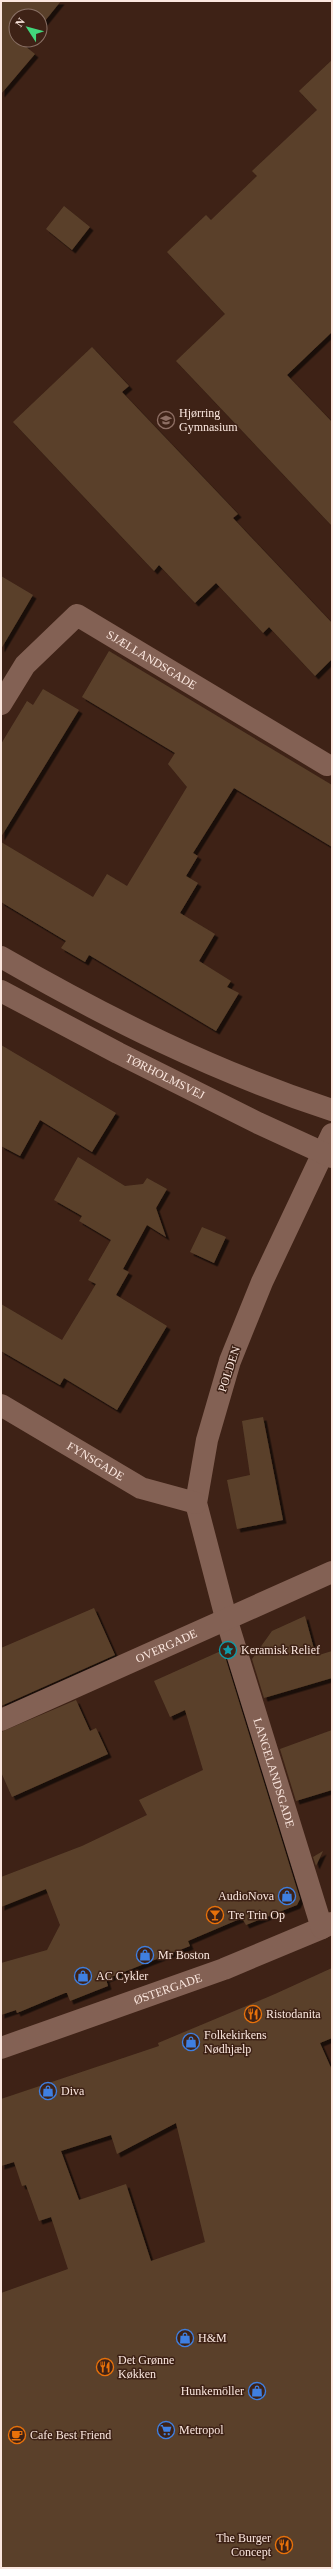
<svg xmlns="http://www.w3.org/2000/svg" width="333" height="2569" font-family="'Times New Roman',serif">
<defs>
<filter id="shadow"><feDropShadow dx="3.5" dy="3.5" stdDeviation="0" flood-color="#0009"/></filter>
</defs>
<rect width="100%" height="100%" fill="#3e2216"/>
<path fill="#5a412b" fill-rule="evenodd" filter="url(#shadow)" d="M1,1H61L40,27V16H16V40H30L25,46L35,54L1,94Z
M332,60V332L287,375L332,422V526L176,361L225,314L167,252L206,215L211,220L257,176L252,171L317,110L299,91Z
M64,206L90,227L72,250L46,229Z
M92,347L129,386L122,392L238,514L233,518L332,623V659L315,676L269,627L263,633L216,583L195,603L159,565L154,571L13,422Z
M1,576L33,595L1,649Z
M109,651L332,785V847L234,788L193,853L198,856L186,876L198,883L180,913L215,934L199,961L231,981L227,987L239,993L216,1031L89,955L85,962L61,948L66,941L1,902V842L93,897L107,874L127,886L187,787L168,764L175,753L82,697Z
M43,689L79,710L1,837V744L27,701L33,705Z
M1,1045L116,1113L92,1152L40,1120L20,1156L1,1146Z
M78,1157L125,1186L143,1184L147,1178L167,1189L156,1208L166,1237L147,1225L123,1269L129,1272L116,1295L167,1326L117,1410L64,1378L60,1385L1,1351V1304L62,1340L96,1284L88,1280L111,1240L79,1221L82,1216L54,1200Z
M202,1227L226,1237L214,1263L190,1252Z
M263,1417L283,1520L237,1529L227,1480L250,1475L242,1421Z
M94,1608L115,1655L1,1706V1648Z
M305,1616L316,1656L332,1651V1678L264,1698L252,1659L272,1631Z
M223,1650L300,1899L297,1905L246,1925L242,1918L188,1941L190,1946L106,1979L108,1986L70,2001L67,1993H65L17,2013L16,2010L1,2015V1963L47,1950L60,1925L46,1889L1,1907V1877L82,1846L147,1815L139,1800L203,1770L185,1710L170,1717L154,1681Z
M76,1700L90,1731L96,1728L108,1754L12,1797L1,1772V1732Z
M332,1730V1790L296,1801L280,1749Z
M323,1851L316,1866L313,1857Z
M332,1968V2038L320,2043L332,2070V2568H1V2293L68,2269L51,2217L39,2221L26,2185L22,2186L14,2162L1,2166V2099L159,2046L158,2043L275,1994ZM176,2123L205,2242L151,2261L126,2184L79,2200L61,2151L111,2135L117,2154Z"/>
<g fill="none" stroke-linecap="round" stroke-linejoin="round">
<path stroke="#836154" stroke-width="22" id="s1" d="M1,2048L224,1969L322,1928"/>
<g stroke="#836154" stroke-width="22">
<path id="s2" d="M1,704L25,665L77,615L327,765"/>
<path id="s3" d="M332,1134L262,1282L230,1361L207,1440L196,1503L226,1618L322,1928L332,1923"/>
<path id="s4" d="M1,1405L141,1488L196,1503"/>
<path id="s5" d="M1,1720L332,1572"/>
</g>
<g stroke="#836154" stroke-width="22">
<path d="M1,957C107,1018 215,1072 332,1110"/>
<path id="s6" d="M1,991L118,1053L258,1123L332,1157"/>
</g>
</g>
<defs>
<g id="school-ring" transform="scale(0.9)"><circle r="9.5" fill="#3e2216" stroke="#8d6e63" stroke-width="1.5"/><path d="M0-5L7-2L0 1L-7-2ZM-4 1L0 2.5L4 1V4Q0 6-4 4Z" fill="#8d6e63"/></g>
<g id="sight-ring" transform="scale(0.9)"><circle r="9.5" fill="#3e2216" stroke="#0f9aa8" stroke-width="1.5"/><path d="M0-6L1.8-2.2L6-1.7L2.9 1.2L3.7 5.4L0 3.3L-3.7 5.4L-2.9 1.2L-6-1.7L-1.8-2.2Z" fill="#0f9aa8"/></g>
<g id="shop-ring" transform="scale(0.9)"><circle r="9.5" fill="#3e2216" stroke="#3f7fe0" stroke-width="1.5"/><path d="M-5-2.5h2.3a2.7 3.5 0 0 1 5.4 0H5L5.5 6h-11ZM-1.5-2.5h3a1.5 2.3 0 0 0-3 0Z" fill="#3f7fe0"/></g>
<g id="bar-ring" transform="scale(0.9)"><circle r="9.5" fill="#3e2216" stroke="#e8710a" stroke-width="1.5"/><path d="M-6-5H6L.8 .8V4.5H3.5V6h-7V4.5H-.8V.8Z" fill="#e8710a"/></g>
<g id="restaurant-ring" transform="scale(0.9)"><circle r="9.5" fill="#3e2216" stroke="#e8710a" stroke-width="1.5"/><path d="M-5-6h1v4h1v-4h1v4h1v-4h1v5L-1.5 .5V6h-2V.5L-5-1ZM5-6V6H3V1.5H1.5Q1.5-4 5-6Z" fill="#e8710a"/></g>
<g id="supermarket-ring" transform="scale(0.9)"><circle r="9.5" fill="#3e2216" stroke="#3f7fe0" stroke-width="1.5"/><path d="M-6-5.5h2.5l.6 2H6L4.5 2H-2.5L-4.4-4H-6ZM-1.5 3.2a1.3 1.3 0 1 0 .1 0ZM3 3.2a1.3 1.3 0 1 0 .1 0Z" fill="#3f7fe0"/></g>
<g id="cafe-ring" transform="scale(0.9)"><circle r="9.5" fill="#3e2216" stroke="#e8710a" stroke-width="1.5"/><path d="M-5.5-4.5H6V0H3Q3 3.5 0 3.5H-2.5Q-5.5 3.5-5.5 0ZM3-3.2v2h1.7v-2ZM-6 4.5H4V6H-6Z" fill="#e8710a"/></g>
</defs>
<g fill-rule="evenodd">
<use href="#school-ring" x="166" y="420"/>
<use href="#sight-ring" x="228" y="1650"/>
<use href="#shop-ring" x="287" y="1896"/>
<use href="#bar-ring" x="215" y="1915"/>
<use href="#shop-ring" x="145" y="1955"/>
<use href="#shop-ring" x="83" y="1976"/>
<use href="#restaurant-ring" x="253" y="2014"/>
<use href="#shop-ring" x="191" y="2042"/>
<use href="#shop-ring" x="48" y="2091"/>
<use href="#shop-ring" x="185" y="2338"/>
<use href="#restaurant-ring" x="105" y="2367"/>
<use href="#shop-ring" x="257" y="2391"/>
<use href="#supermarket-ring" x="166" y="2430"/>
<use href="#cafe-ring" x="17" y="2435"/>
<use href="#restaurant-ring" x="284" y="2545"/>
</g>
<g text-anchor="middle" dominant-baseline="central" stroke-width="3" stroke-linejoin="round" paint-order="stroke">
<g font-size="12" fill="#fbe7df" stroke="#3e2216" text-anchor="start">
<text x="179" y="413">Hjørring<tspan x="179" dy="14">Gymnasium</tspan></text>
<text x="241" y="1650">Keramisk Relief</text>
<text x="274" y="1896" text-anchor="end">AudioNova</text>
<text x="228" y="1915">Tre Trin Op</text>
<text x="158" y="1955">Mr Boston</text>
<text x="96" y="1976">AC Cykler</text>
<text x="266" y="2014">Ristodanita</text>
<text x="204" y="2035">Folkekirkens<tspan x="204" dy="14">Nødhjælp</tspan></text>
<text x="61" y="2091">Diva</text>
<text x="198" y="2338">H&amp;M</text>
<text x="118" y="2360">Det Grønne<tspan x="118" dy="14">Køkken</tspan></text>
<text x="244" y="2391" text-anchor="end">Hunkemöller</text>
<text x="179" y="2430">Metropol</text>
<text x="30" y="2435">Cafe Best Friend</text>
<text x="271" y="2538" text-anchor="end">The Burger<tspan x="271" dy="14">Concept</tspan></text>
</g>
<g font-size="12" fill="#fbe7df" stroke="#3e2216">
<text stroke="none"><textPath href="#s2" startOffset="205">SJÆLLANDSGADE</textPath></text>
<text stroke="none"><textPath href="#s6" startOffset="185">TØRHOLMSVEJ</textPath></text>
<text transform="translate(229 1369) rotate(-72)">POLDEN</text>
<text stroke="none"><textPath href="#s4" startOffset="110">FYNSGADE</textPath></text>
<text stroke="none"><textPath href="#s5" startOffset="181">OVERGADE</textPath></text>
<text stroke="none"><textPath href="#s3" startOffset="676">LANGELANDSGADE</textPath></text>
<text stroke="none"><textPath href="#s1" startOffset="177">ØSTERGADE</textPath></text>
</g>
</g>
<rect width="333" height="2569" fill="none" stroke="#fbe7df" stroke-width="4"/>
<g transform="translate(28 28) rotate(306)"><circle r="19" fill="#3e2216" stroke="#8a7166"/>
<path d="M0-3L7 15L0 10L-7 15Z" fill="#42d77c"/>
<text y="-6" font-size="11" font-weight="bold" text-anchor="middle" fill="#fbe7df">N</text>
</g>
</svg>
